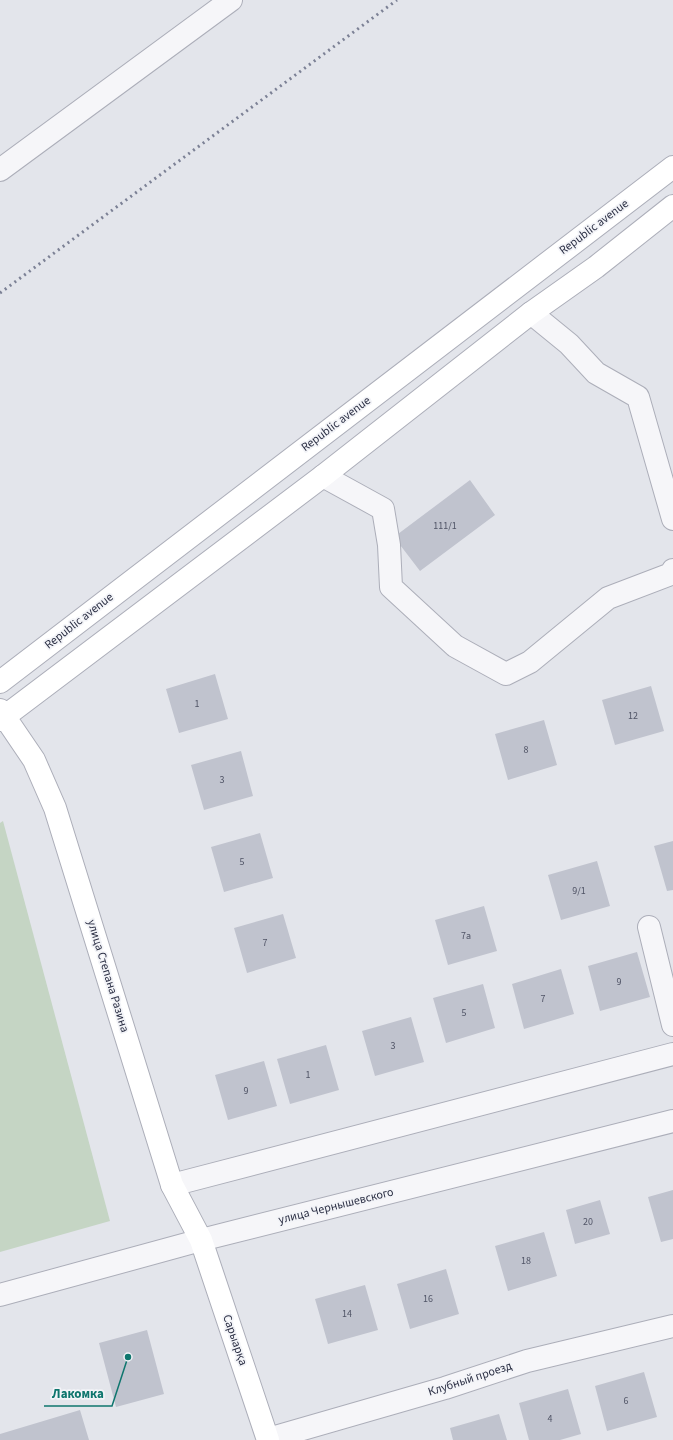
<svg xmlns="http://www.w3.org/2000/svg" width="673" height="1440" font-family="'Source Sans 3',sans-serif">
<rect width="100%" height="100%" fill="#e3e5eb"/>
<path fill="#c5d5c4" d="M3,821L110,1221L0,1252V823Z"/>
<path fill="#c0c3ce" d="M470,480L495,515L420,571L394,537Z
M215,674L228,719L179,733L166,689Z
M651,686L664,731L615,745L602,700Z
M544,720L557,765L508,780L495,734Z
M241,751L253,796L204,810L191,765Z
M260,833L273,878L224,892L211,847Z
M673,841V890L667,891L654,846Z
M597,861L610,906L561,920L548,875Z
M484,906L497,951L448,965L435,920Z
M283,914L296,958L247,973L234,928Z
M637,952L650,997L600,1011L588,966Z
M561,969L574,1014L524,1029L512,984Z
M483,984L495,1028L446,1043L433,998Z
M411,1017L424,1062L375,1076L362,1031Z
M326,1045L339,1090L290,1104L277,1059Z
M264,1061L277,1106L228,1120L215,1075Z
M673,1190V1239L661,1242L648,1197Z
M600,1200L610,1234L575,1244L566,1210Z
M544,1232L557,1276L508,1291L495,1246Z
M446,1269L459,1314L410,1329L397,1284Z
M365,1285L378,1330L328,1344L315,1299Z
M147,1330L164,1394L116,1407L99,1343Z
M644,1372L657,1417L607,1431L595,1386Z
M568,1389L581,1434L560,1440H529L519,1403Z
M80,1410L89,1440H0V1434Z
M499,1414L507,1440H453L450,1428Z"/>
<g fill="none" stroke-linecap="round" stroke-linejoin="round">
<g stroke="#acaeb9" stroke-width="24">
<path id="minor" d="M0,170L231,0
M531,313L569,344L596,373L638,397L673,519
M323,476L383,509L389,545L391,587L455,646L506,674L530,662L608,598L671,574L673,570
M649,927L673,1025
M172,1185L673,1054
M268,1439L445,1388L527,1361L673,1326"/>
</g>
<g stroke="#acaeb9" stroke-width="24">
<path id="tertiary" d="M0,1295L201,1240L673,1121"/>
</g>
<g stroke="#acaeb9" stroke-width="24">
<path id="secondary" d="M0,682L673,167
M0,710L34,760L55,808L172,1185L201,1240L268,1440
M0,720L323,476L531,313L596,267L673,206"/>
</g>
<use href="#minor" stroke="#f6f6f9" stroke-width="22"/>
<use href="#tertiary" stroke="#f6f6f9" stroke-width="22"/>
<use href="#secondary" stroke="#fff" stroke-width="22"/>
<path stroke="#7c8195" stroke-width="3" stroke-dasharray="2 4" stroke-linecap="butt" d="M0,293L397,0"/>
</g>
<g text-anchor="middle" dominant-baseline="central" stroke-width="3.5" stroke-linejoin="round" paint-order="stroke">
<g font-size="10" fill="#505466">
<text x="445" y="526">111/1</text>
<text x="197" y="704">1</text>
<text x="633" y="716">12</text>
<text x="526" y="750">8</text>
<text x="222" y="780">3</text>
<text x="242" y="862">5</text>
<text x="579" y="891">9/1</text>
<text x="466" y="936">7а</text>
<text x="265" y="943">7</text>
<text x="619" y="982">9</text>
<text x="543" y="999">7</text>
<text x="464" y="1013">5</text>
<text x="393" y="1046">3</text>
<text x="308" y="1075">1</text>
<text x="246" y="1091">9</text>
<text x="588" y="1222">20</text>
<text x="526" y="1261">18</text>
<text x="428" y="1299">16</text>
<text x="347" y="1314">14</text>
<text x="626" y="1401">6</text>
<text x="550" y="1419">4</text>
</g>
<g font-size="12" fill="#2b2f44" stroke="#f3f4f8">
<text transform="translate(594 227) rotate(-37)">Republic avenue</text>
<text transform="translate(336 424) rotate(-37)">Republic avenue</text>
<text transform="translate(79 621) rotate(-38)">Republic avenue</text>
<text transform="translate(108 976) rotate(73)">улица Степана Разина</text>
<text transform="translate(336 1206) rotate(-14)">улица Чернышевского</text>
<text transform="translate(235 1340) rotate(71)">Сарыарқа</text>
<text transform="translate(470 1379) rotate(-18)">Клубный проезд</text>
</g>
</g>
<path fill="none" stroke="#0f766e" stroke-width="1.5" d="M128 1357L112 1406H44"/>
<circle fill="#0f766e" stroke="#f3f4f8" stroke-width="1.5" cx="128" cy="1357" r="4"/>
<g font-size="13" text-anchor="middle" font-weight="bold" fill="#0f766e" stroke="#f3f4f8" stroke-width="3.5" stroke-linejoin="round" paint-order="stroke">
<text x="78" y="1398">Лакомка</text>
</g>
</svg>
